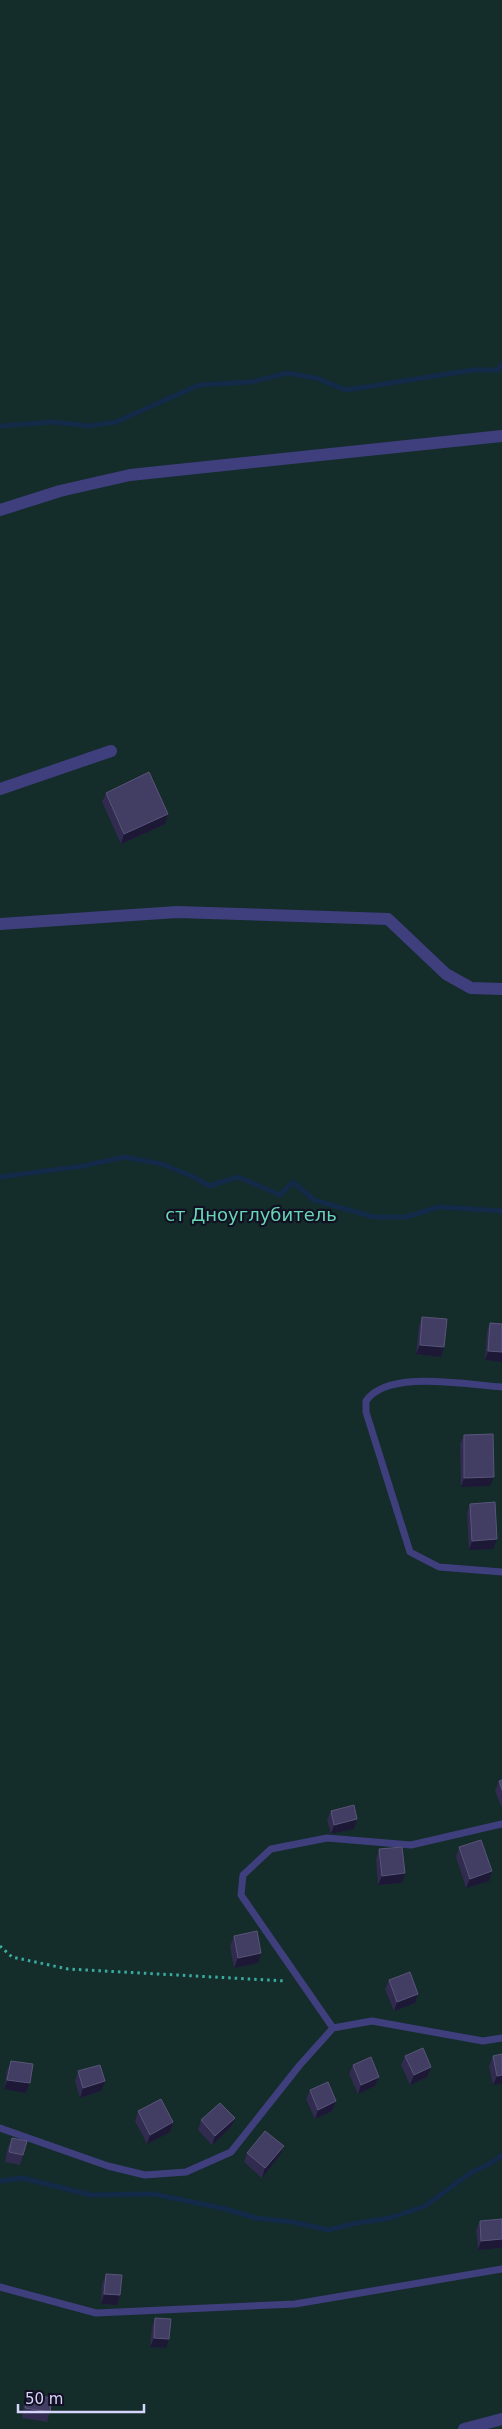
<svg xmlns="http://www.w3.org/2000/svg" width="502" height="2429" font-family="'DejaVu Sans',sans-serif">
<rect width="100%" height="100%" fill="#121023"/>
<path fill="#142c2a" d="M0,0H502V2429H0Z"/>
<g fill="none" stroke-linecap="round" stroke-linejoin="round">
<path stroke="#142a49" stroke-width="5" d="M0,426L54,422L89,426L116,422L199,385L251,382L287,373L316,378L346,390L473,370H498L502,365
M0,1177L83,1166L124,1157L162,1164L194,1177L209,1186L238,1177L280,1195L293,1182L314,1200L374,1217H406L439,1207L502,1211
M0,2181L22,2178L91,2195L154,2194L226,2209L256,2218L292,2222L329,2230L352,2224L390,2218L425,2206L472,2172L486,2166L502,2155"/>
<path stroke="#39aca0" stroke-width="3" stroke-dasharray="2.5 4" stroke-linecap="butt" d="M0,1946L12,1957L68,1969L286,1981"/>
<path stroke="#3f3f7e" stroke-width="7" d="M502,1387C467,1385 388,1369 366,1401V1412L410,1552L439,1567L502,1572
M333,2028L241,1895L243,1875L271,1849L327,1838L411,1845L502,1824
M0,2128L108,2166L145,2175L186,2172L231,2152L299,2066L333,2028L372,2021L483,2041L502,2038
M0,2287L96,2313L295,2304L502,2269"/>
<path stroke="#3f3f7e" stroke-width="12" d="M0,510L60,491L130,475L502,436
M0,789L111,751
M0,924L177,912L388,919L446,974L471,988L502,989
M464,2429L502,2419"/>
</g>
<path fill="#302b4f" d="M106,793L165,824L121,844L102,802Z
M422,1317L441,1357L416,1354L419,1326Z
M490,1323L502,1324V1362L485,1360L487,1332Z
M464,1435L490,1486L461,1487L460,1444Z
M470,1504L493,1549L469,1550L467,1513Z
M502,1780V1808L495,1791L499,1781Z
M331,1811L357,1819L354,1829L331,1834L327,1820Z
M459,1847L489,1881L466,1888L456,1857Z
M379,1849L405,1873L402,1883L378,1885L376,1859Z
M234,1936L258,1963L234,1968L230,1946Z
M389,1980L418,1994L415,2003L394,2011L385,1989Z
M405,2056L431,2067L427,2077L410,2085L401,2065Z
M493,2056L502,2084L493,2085L489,2066Z
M11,2061L30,2083L26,2093L4,2089L7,2070Z
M353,2065L379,2077L375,2086L358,2094L349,2074Z
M78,2071L101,2091L80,2098L75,2081Z
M310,2090L336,2101L332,2111L315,2119L306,2099Z
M138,2111L173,2122L170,2132L147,2144L135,2121Z
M235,2118L231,2127L212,2145L198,2130L201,2120Z
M12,2138L23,2155L20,2165L5,2162L8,2147Z
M247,2153L280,2155L262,2178L244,2162Z
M502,2219V2246L501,2248L478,2250L476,2230L480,2221Z
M106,2274L120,2295L117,2305L101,2304L102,2284Z
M155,2318L166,2348L150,2347L152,2327Z
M28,2394L50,2412L47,2422L22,2418L24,2403Z"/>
<path fill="#1c1836" d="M168,814L165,824L121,844L124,834Z
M420,1345L444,1347L441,1357L416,1354Z
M488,1351L502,1352V1362L485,1360Z
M494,1477L490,1486L461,1487L464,1478Z
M497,1539L493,1549L469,1550L472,1541Z
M357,1819L354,1829L331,1834L334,1825Z
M492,1871L489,1881L466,1888L470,1879Z
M405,1873L402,1883L378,1885L382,1876Z
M261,1953L258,1963L234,1968L238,1958Z
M418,1994L415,2003L394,2011L397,2002Z
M431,2067L427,2077L410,2085L414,2075Z
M502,2075V2084L493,2085L497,2076Z
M379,2077L375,2086L358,2094L361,2085Z
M7,2080L30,2083L26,2093L4,2089Z
M105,2081L101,2091L80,2098L83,2088Z
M336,2101L332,2111L315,2119L318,2110Z
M235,2118L231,2127L212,2145L215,2136Z
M173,2122L170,2132L147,2144L150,2135Z
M284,2146L280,2155L262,2178L265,2168Z
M502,2239V2246L501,2248L478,2250L481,2241Z
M104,2294L120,2295L117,2305L101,2304Z
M154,2338L169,2339L166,2348L150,2347Z"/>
<path fill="#423d62" stroke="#59557a" d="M149,772L168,814L124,834L106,793Z
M422,1317L447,1319L444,1347L420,1345Z
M490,1323L502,1324V1352L488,1351Z
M493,1434L494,1477L464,1478V1435Z
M495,1502L497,1539L472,1541L470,1504Z
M502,1780V1790L499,1781Z
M354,1805L357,1819L334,1825L331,1811Z
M481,1840L492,1871L470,1879L459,1847Z
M402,1847L405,1873L382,1876L379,1849Z
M257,1931L261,1953L238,1958L234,1936Z
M410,1972L418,1994L397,2002L389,1980Z
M423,2048L431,2067L414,2075L405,2056Z
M502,2054V2075L497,2076L493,2056Z
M371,2057L379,2077L361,2085L353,2065Z
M11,2061L33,2064L30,2083L7,2080Z
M100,2065L105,2081L83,2088L78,2071Z
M328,2082L336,2101L318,2110L310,2090Z
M161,2099L173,2122L150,2135L138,2111Z
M220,2103L235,2118L215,2136L201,2120Z
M265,2131L284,2146L265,2168L247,2153Z
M12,2138L27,2141L23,2155L9,2152Z
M502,2219V2239L481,2241L480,2221Z
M106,2274L122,2275L120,2295L104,2294Z
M155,2318L171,2319L169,2339L154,2338Z
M28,2394L52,2398L50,2412L25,2408Z"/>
<g text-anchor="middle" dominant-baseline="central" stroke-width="4.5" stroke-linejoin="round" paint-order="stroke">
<g font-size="18" fill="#67d6b5" stroke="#121023">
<text x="251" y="1214">ст Дноуглубитель</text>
</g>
</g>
<path d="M18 2404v8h126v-8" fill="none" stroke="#d8d5fc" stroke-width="2.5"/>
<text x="25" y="2404" font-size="15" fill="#d8d5fc" stroke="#121023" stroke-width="4" paint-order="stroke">50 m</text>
</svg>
